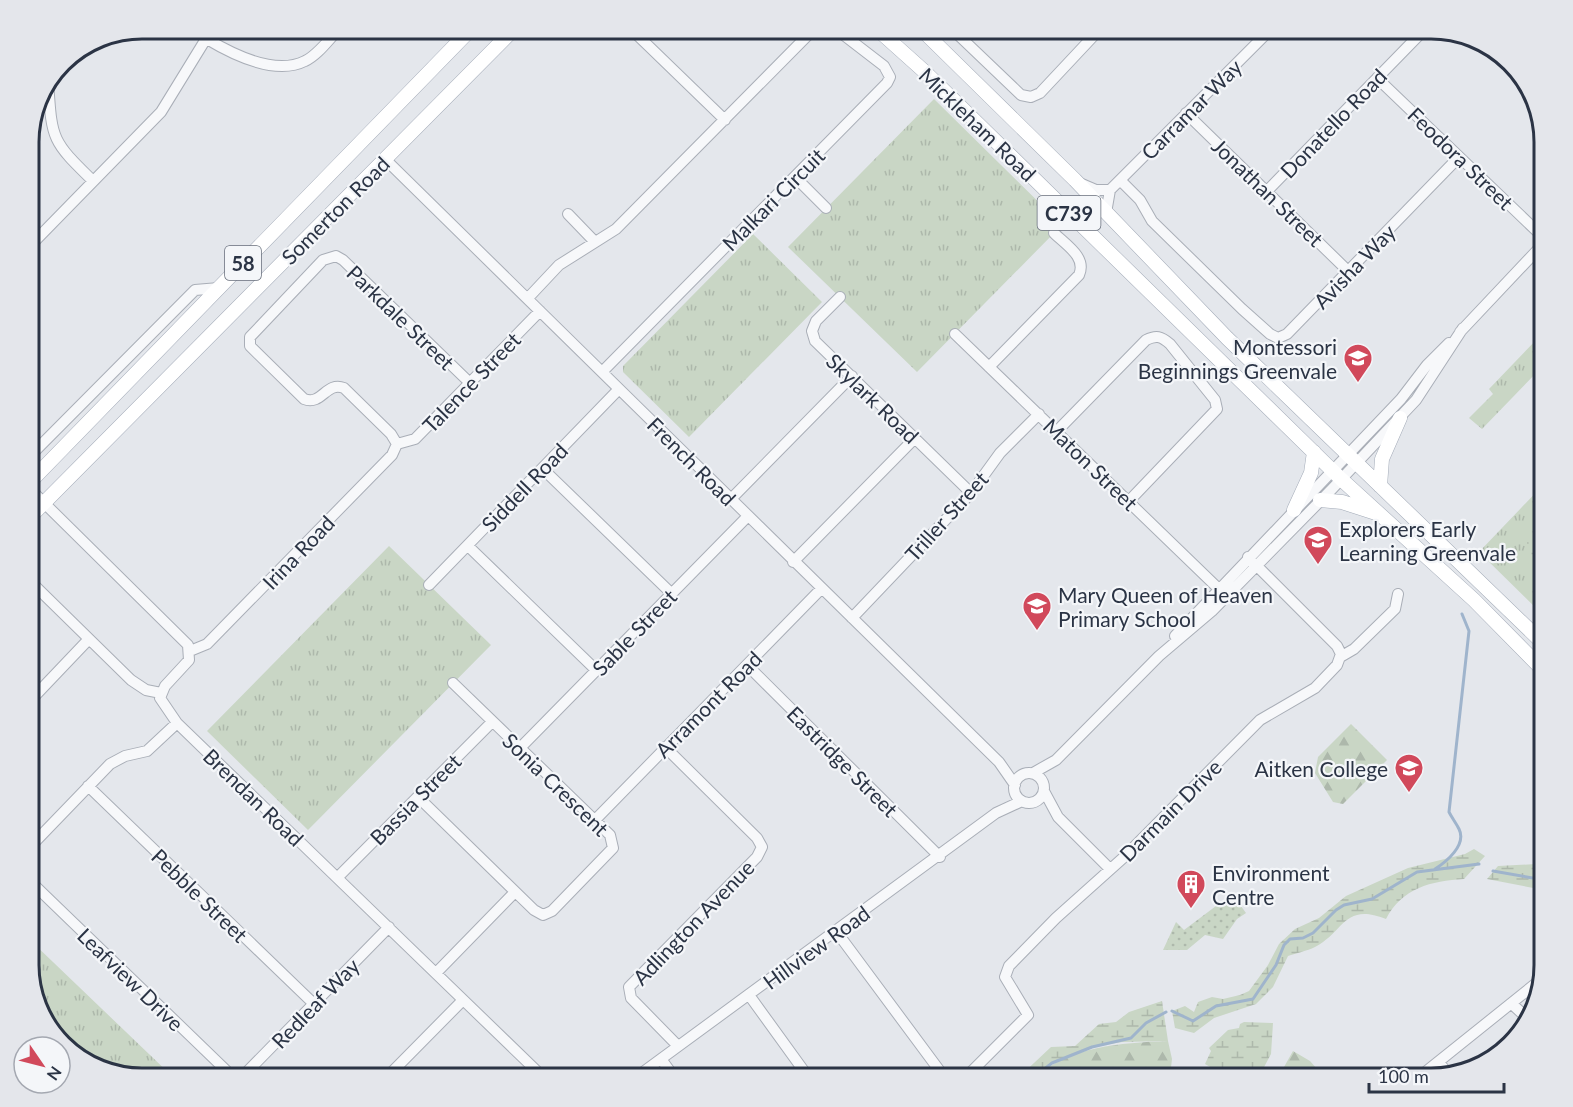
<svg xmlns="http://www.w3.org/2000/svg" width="1573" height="1107" font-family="Lato,sans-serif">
<defs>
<pattern id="grass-tufts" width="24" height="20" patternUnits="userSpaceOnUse" patternTransform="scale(1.5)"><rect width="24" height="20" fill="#c9d6c5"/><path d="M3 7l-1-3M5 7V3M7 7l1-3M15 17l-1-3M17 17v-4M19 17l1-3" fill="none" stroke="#adb8ab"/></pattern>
<pattern id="forest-firs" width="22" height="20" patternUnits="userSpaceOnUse" patternTransform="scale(1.5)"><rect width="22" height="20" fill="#c9d6c5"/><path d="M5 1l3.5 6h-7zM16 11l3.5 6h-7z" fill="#adb8ab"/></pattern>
<pattern id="wetland-marsh" width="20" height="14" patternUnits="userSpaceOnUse" patternTransform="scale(1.5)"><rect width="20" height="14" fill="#c9d6c5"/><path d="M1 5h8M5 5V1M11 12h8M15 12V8" fill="none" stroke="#adb8ab"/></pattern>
<pattern id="garden-dots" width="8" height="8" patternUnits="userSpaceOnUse" patternTransform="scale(1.5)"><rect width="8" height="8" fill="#c9d6c5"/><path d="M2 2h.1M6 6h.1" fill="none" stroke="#adb8ab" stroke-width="1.8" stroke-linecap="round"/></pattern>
</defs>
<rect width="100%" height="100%" fill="#e4e7ec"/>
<path fill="url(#grass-tufts)" d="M934,99L1062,225L917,372L788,247Z
M753,234L822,302L689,437L623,372V366Z
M1538,338L1544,345V374L1539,370L1482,429L1469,418L1493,394L1489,389Z
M1544,484V616L1479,552Z
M389,546L491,645L308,830L207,731Z
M29,939L174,1078H142L73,1055L40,1016L29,972Z"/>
<path fill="url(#forest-firs)" d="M1351,724L1387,760L1343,804L1333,802L1315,773L1318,757Z
M1168,1041L1172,1059L1170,1076L1165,1078H1033C1073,1046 1118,1043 1168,1041Z
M1293,1051L1310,1061L1325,1078H1300L1284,1067Z"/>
<path fill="url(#wetland-marsh)" d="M1541,530H1544V588L1529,564L1527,541Z
M1474,849L1485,856L1464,879C1431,881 1402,888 1386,919C1344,902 1344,932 1315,947C1307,951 1296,953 1288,956L1273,987L1256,1004L1214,1018L1194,1033L1175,1028L1172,1011L1185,1006L1194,1012L1198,1002L1212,997L1223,999L1240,995L1249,991L1268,965L1279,944L1295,929L1319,918L1346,896L1408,868L1465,854Z
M1536,864L1544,868V890L1487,879L1498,866Z
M1162,1001L1168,1041L1122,1042L1092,1047L1052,1063L1033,1078H1018L1051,1047L1075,1046L1099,1024L1116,1022L1129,1012Z
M1244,1022L1273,1023L1271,1054L1263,1069L1248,1078H1229L1205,1064L1211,1051L1209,1048L1228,1030L1239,1028L1240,1024Z"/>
<path fill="url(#garden-dots)" d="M1232,894L1246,913L1237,919L1223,939L1205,935L1187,950H1163L1176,922L1184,930Z"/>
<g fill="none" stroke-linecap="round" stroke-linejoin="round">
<path stroke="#9fb4cc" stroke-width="3" d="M1435,869C1446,862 1467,845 1459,829C1456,823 1452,818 1449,812L1469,631L1462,614
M1493,871L1544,880
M1172,1011L1193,1021L1216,1006L1253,999L1276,965L1284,945L1290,939L1303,938L1313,933L1336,910L1344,905L1372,899L1417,872L1479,864
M1033,1078L1052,1063L1092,1047L1131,1038L1146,1023L1166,1012"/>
<g stroke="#a9aeb7" stroke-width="12">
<path id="minor" d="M631,29L725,120
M952,29L1021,95L1031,97L1040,93L1100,29
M207,39C232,54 275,76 305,61C318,55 329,39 339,29
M1377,78L1544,238
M48,81C52,140 51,140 93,181
M1186,113L1349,272
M385,159L999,762L1015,785
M795,177L826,208
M1120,180L1140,200L1152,221L1242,309L1270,334L1278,338L1287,334L1459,157
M1082,184L1096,190H1110
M1267,191L1425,29
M1106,213L1110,190L1271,29
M568,214L595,242
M29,247L161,112L212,29
M840,297L816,321L812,331L815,341L971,493
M528,298L559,265L616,229L814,29
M1460,332L1544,243
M955,334L1222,592
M989,367L1079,275C1087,257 1066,245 1054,233
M602,372L887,83L890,77L884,66L836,29
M1057,431L1146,340C1156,335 1161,336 1170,344L1215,400L1217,409L1129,501
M397,444L391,434L344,388C326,381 322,406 304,399L250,346V337L323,260L336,256L343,260L470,383
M397,444L415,439L540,311
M33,453L195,290L219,288
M543,469L672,594
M29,488L188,645L189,660L165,686L160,698L177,723L544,1078
M731,499L852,376
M468,546L596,670
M793,562L915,438
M29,580L131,680L146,690L161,693
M429,585L619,389
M852,618L971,493L1000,453L1039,414
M1175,636L1401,399L1427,365L1449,343
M190,651L207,644L392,455L397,444
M1342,656L1354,649L1395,609L1398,594
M747,665L940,857
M29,702L89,639
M665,747L757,838L762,847L757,857L629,987L631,998L678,1046
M519,749L748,516
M1033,773L1056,760L1159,656L1212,611L1332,489L1416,400L1463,328
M1014 788a15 15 0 1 1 30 0a15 15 0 1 1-30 0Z
M88,786L314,1004
M1044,791L1058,817L1110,869
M418,797L534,910L543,915L552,911L613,848L610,835L453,683
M595,820L821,589
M29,848L110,764L125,756L147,751L177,723
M338,877L492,722
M29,880L234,1078
M836,931L945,1078
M436,973L515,892
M749,995L809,1078
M1512,1004L1527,1018
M661,1059L675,1078
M1438,1062L1449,1074
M241,1078L389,927
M386,1078L463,1000
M635,1078L996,813L1022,801
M965,1078L1028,1015L1005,977L1009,966L1056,918L1123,858L1260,720L1315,688L1337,665L1341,654L1337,646L1248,557
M1418,1078L1539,981"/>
</g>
<g stroke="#a3abb8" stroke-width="15">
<path id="major" d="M877,29L925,72L1341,479L1474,600L1544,671
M921,29L1075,180L1227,338L1544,644
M29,483L471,29
M1380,486L1382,459L1400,418
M1320,500L1342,502L1376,513
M1294,510L1311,473L1314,452
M29,518L514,29"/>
</g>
<use href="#minor" stroke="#f7f8fa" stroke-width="10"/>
<use href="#major" stroke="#fff" stroke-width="14"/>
</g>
<defs>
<g id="school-pin" transform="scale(1.5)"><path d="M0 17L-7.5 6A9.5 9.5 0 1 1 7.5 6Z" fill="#d1495b" stroke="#f4f6f9"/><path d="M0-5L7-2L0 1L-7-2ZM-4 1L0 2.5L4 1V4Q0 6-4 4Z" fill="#fff"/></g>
<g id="building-pin" transform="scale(1.5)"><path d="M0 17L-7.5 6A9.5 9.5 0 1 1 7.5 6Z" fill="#d1495b" stroke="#f4f6f9"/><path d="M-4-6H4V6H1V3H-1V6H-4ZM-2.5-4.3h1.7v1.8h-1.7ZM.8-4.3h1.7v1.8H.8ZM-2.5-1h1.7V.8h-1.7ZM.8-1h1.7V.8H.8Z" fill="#fff"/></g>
</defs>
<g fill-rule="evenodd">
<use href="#school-pin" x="1358" y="358"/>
<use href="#school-pin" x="1318" y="540"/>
<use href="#school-pin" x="1037" y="606"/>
<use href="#school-pin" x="1409" y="768"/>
<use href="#building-pin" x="1191" y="884"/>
</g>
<g text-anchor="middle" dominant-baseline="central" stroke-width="4.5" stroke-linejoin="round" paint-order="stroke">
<g fill="#f4f6f9" stroke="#676e7b" stroke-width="1.5">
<rect x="1037.5" y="196" width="63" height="34" rx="4.5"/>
<rect x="225" y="246" width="36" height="34" rx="4.5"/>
</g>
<g font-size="20" font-weight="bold" fill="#2b3445">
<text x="1069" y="213">C739</text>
<text x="243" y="263">58</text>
</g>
<g font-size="21" fill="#2b3445" stroke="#f4f6f9">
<text transform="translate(1191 109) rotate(-45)">Carramar Way</text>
<text transform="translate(1333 123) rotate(-46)">Donatello Road</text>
<text transform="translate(978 124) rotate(44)">Mickleham Road</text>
<text transform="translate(1461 158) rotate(44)">Feodora Street</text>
<text transform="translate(1268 192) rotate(44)">Jonathan Street</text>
<text transform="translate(773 199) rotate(-45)">Malkari Circuit</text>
<text transform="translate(335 210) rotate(-45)">Somerton Road</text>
<text transform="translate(1354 266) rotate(-46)">Avisha Way</text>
<text transform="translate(401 317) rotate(44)">Parkdale Street</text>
<text transform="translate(471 382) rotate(-46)">Talence Street</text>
<text transform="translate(873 398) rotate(44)">Skylark Road</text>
<text transform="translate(692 461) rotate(45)">French Road</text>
<text transform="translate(1091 464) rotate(44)">Maton Street</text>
<text transform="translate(524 487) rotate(-46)">Siddell Road</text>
<text transform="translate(946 516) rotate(-48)">Triller Street</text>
<text transform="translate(298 552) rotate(-46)">Irina Road</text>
<text transform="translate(634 632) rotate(-46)">Sable Street</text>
<text transform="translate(708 704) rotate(-45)">Arramont Road</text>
<text transform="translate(843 761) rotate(45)">Eastridge Street</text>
<text transform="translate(556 784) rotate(44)">Sonia Crescent</text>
<text transform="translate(254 797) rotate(44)">Brendan Road</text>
<text transform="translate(415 799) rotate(-45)">Bassia Street</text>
<text transform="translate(1170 810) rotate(-45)">Darmain Drive</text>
<text transform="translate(200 895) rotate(44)">Pebble Street</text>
<text transform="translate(693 922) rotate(-46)">Adlington Avenue</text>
<text transform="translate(816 947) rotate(-36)">Hillview Road</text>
<text transform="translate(131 979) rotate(44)">Leafview Drive</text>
<text transform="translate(315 1003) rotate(-46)">Redleaf Way</text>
</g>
<g font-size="21" fill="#2b3445" stroke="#f4f6f9" text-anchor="start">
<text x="1337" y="346" text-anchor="end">Montessori<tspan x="1337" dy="24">Beginnings Greenvale</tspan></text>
<text x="1339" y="528">Explorers Early<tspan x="1339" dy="24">Learning Greenvale</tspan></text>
<text x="1058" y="594">Mary Queen of Heaven<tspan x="1058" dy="24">Primary School</tspan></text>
<text x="1388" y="768" text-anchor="end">Aitken College</text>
<text x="1212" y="872">Environment<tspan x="1212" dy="24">Centre</tspan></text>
</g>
</g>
<path d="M0 0H1573V1107H0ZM142 39H1431A103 103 0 0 1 1534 142V965A103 103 0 0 1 1431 1068H142A103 103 0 0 1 39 965V142A103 103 0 0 1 142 39Z" fill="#e4e6eb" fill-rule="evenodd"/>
<path fill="none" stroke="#2b3445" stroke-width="3" d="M142 39H1431A103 103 0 0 1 1534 142V965A103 103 0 0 1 1431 1068H142A103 103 0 0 1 39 965V142A103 103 0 0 1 142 39Z"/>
<g transform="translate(42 1065) rotate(125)"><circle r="28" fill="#f4f6f9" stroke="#a4a8b1" stroke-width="1.5"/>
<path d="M0-4.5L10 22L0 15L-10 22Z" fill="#d1495b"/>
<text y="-9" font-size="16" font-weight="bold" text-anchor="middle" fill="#2b3445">N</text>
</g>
<path d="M1369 1083v9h135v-9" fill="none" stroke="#2b3445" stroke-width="3"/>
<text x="1378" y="1083" font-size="18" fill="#2b3445" stroke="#f4f6f9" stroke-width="4.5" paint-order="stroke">100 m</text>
</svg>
